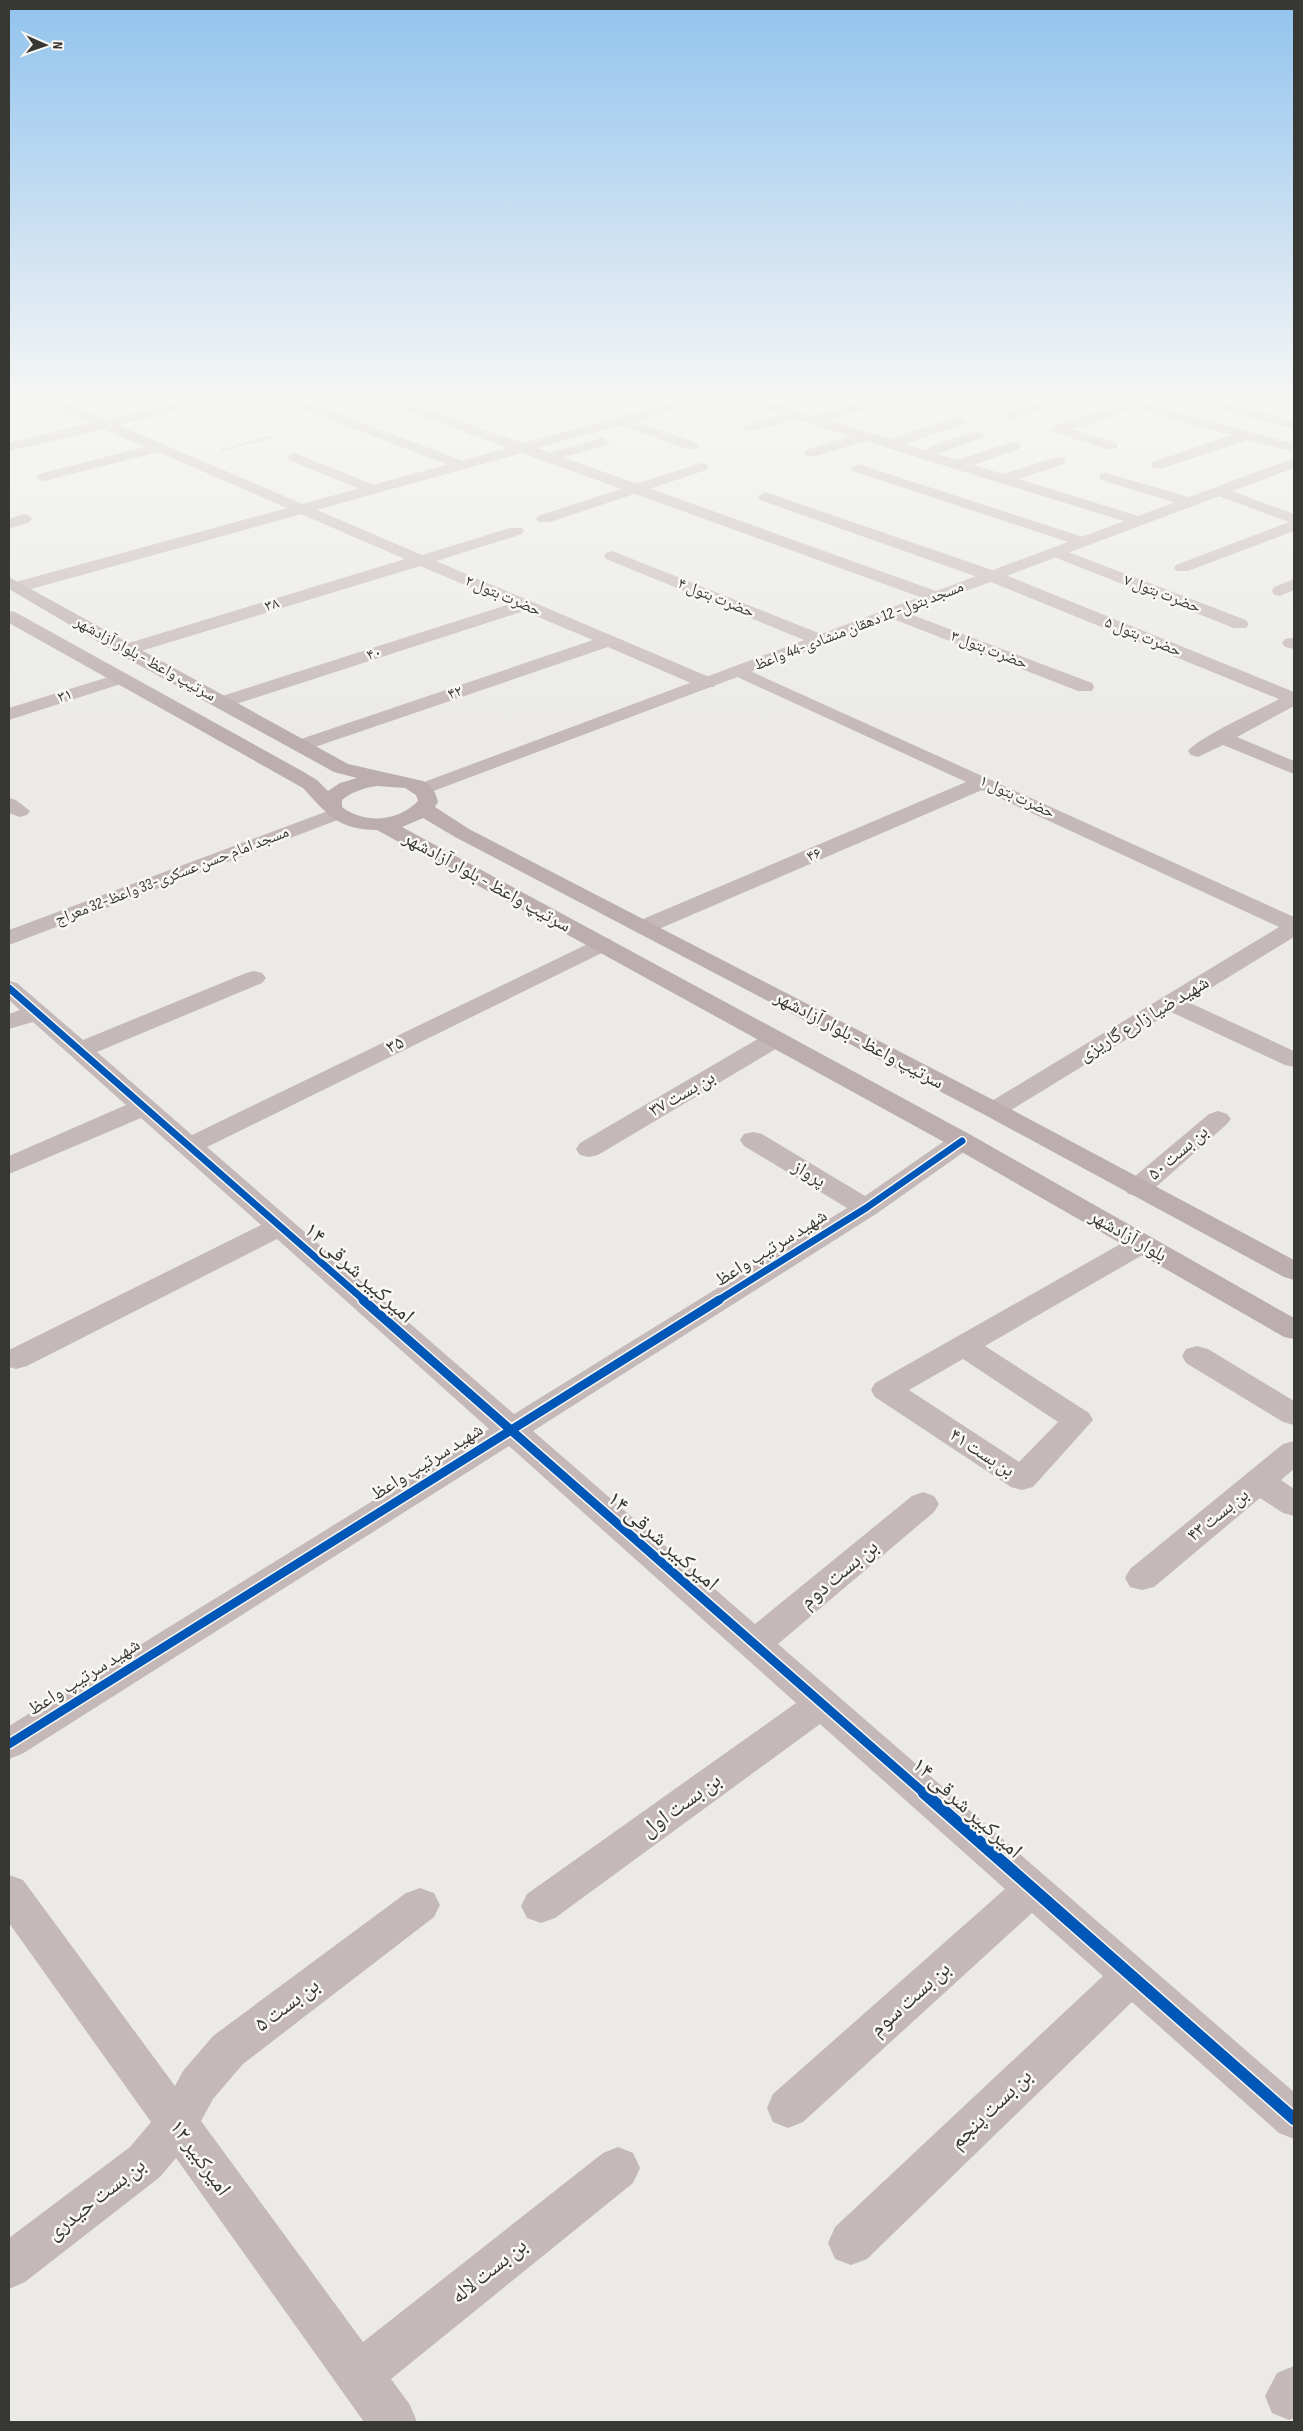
<svg xmlns="http://www.w3.org/2000/svg" width="1303" height="2431" font-family="'Sofia Sans Condensed','Noto Naskh Arabic',sans-serif">
<rect width="100%" height="100%" fill="#ebeae7"/>
<g fill="none" stroke-linecap="round" stroke-linejoin="round">
<path stroke="#bbb3b1" stroke-width="2" stroke-dasharray="2.5 1" stroke-linecap="butt" d="M222,450L271,437"/>
<path fill="#c5b8b8" fill-rule="evenodd" d="M27,394H45L105,420L213,394H236L234,397L118,425L422,555L510,528H522L524,531L522,534L436,561L714,679L716,683L714,687H700L608,647L309,749L302,751L295,749L292,745L295,741L593,640L524,611L230,706H216L214,702L216,698L510,604L420,566L131,654H119L116,650L119,646L405,559L158,452L44,481L39,480L37,477L39,474L145,447L103,429L9,451V443L90,423L29,397Z
M426,394H448L446,397L403,408L396,404L398,401Z
M722,394H742L777,404L808,394H827L825,397L791,409L813,416L884,395H894L896,398L894,401L828,420L890,439L954,418H964L966,421L964,424L904,444L927,451L929,447L972,432H982L984,435L982,438L937,454L958,460L1009,443H1019L1021,446L1019,449L973,465L1003,474L1054,458H1064L1066,461L1064,464L1018,479L1145,518L1147,521L1145,524H1133L865,441L816,456H806L804,453L806,450L851,436L794,419L755,431H745L743,428L745,425L780,414L724,397Z
M1065,394H1085L1083,397L1015,419H1005L1003,416L1005,413Z
M1090,394H1112L1294,444V452L1247,440L1163,468H1153L1151,465L1153,462L1232,435L1135,409L1072,429L1116,443L1118,446L1116,449H1106L1053,432L1051,429L1053,426L1120,405L1092,397Z
M1169,394H1191L1294,421V429L1171,397Z
M307,402L466,462L468,465L466,468H456L302,409L300,406Z
M622,417L697,443L699,446L697,449H687L617,424L615,421Z
M602,438L609,442L607,445L550,461L543,457L545,454Z
M294,453L377,486L380,489L377,492H367L289,460L287,457Z
M701,463L706,464L708,467L706,470L550,522H538L536,519L538,516Z
M858,464L1089,539L1091,542L1089,545H1077L853,471L851,468Z
M1106,473L1195,499L1198,502L1190,507L1101,480L1099,477L1101,474Z
M1218,486L1294,514V531L1188,571H1176L1174,568L1176,565L1289,522L1213,494L1210,491Z
M765,492L998,572L1294,692V706L1237,737L1294,761V774L1223,745L1198,757L1191,755L1188,751C1197,738 1261,709 1279,699L986,580L760,500L757,497Z
M24,514L30,516L32,519L30,522L9,529V519Z
M1055,547L1246,620L1249,624L1246,628H1234L1049,555L1047,552L1049,549Z
M612,551L826,636L829,640L826,644H814L606,559L604,556L606,553Z
M1294,579V590L1280,596L1274,595L1272,591L1274,587Z
M894,608L1092,683L1094,687L1092,691H1078L888,617L885,613L888,609Z
M1291,638H1294V649L1285,647L1282,643L1285,639Z
M739,666L1294,917V937L1188,1002L1294,1051V1067L1285,1065L1171,1012L1003,1115L994,1118L985,1115L981,1110L985,1105L1279,927L982,790L652,932L644,934L636,932L633,927L636,922L966,782L733,675L730,671L733,667Z
M121,673L127,674L130,678L127,682L9,720V708Z
M9,798L16,800L30,811L27,815L20,817L9,813Z
M602,937L610,939L613,944L610,949L207,1147L514,1414L847,1208L744,1146L740,1140L744,1134L753,1132L762,1134L865,1196L953,1135L962,1133L971,1135L975,1141L971,1147L876,1214L533,1431L755,1624L912,1496L923,1492L934,1496L939,1504L934,1512L778,1644L1294,2092V2139L1279,2133L1132,2002L867,2259L851,2265L835,2259L828,2243L835,2227L1103,1976L1032,1913L803,2122L788,2128L773,2122L767,2108L773,2094L1005,1889L820,1724L555,1918L541,1923L527,1918L521,1906L527,1894L796,1703L509,1446L22,1754L9,1759V1726L489,1429L277,1239L27,1366L16,1369L9,1367V1350L261,1225L141,1118L9,1174V1156L126,1105L33,1022L9,1029V1014L20,1010L9,1000V981L17,983L83,1040L246,973L254,971L262,973L266,978L262,983L97,1052L192,1135Z
M775,1032L784,1034L787,1039L784,1044L598,1155L589,1157L580,1155L576,1149L580,1143L766,1034Z
M1218,1111L1227,1114L1231,1119L1227,1124L1148,1194L1138,1196L1128,1194L1124,1188L1128,1182L1209,1114Z
M1141,1235L1151,1238L1155,1244L1151,1250L985,1346L1089,1413L1093,1420L1033,1487L1022,1490L1011,1487L875,1397L871,1390L875,1383L1131,1238ZM963,1359L1058,1422L1019,1462L909,1390Z
M1197,1346L1208,1349L1294,1401V1425L1283,1422L1186,1363L1182,1356L1186,1349Z
M1294,1441V1469L1281,1480L1294,1489V1516L1283,1513L1260,1498L1154,1587L1142,1590L1130,1587L1125,1578L1130,1569L1283,1444Z
M9,1875L23,1880L175,2086L183,2071L213,2036L406,1893L420,1888L434,1893L440,1905L434,1917L243,2064L213,2099L201,2121L363,2342L603,2153L618,2147L633,2153L640,2168L633,2183L391,2379L410,2405L417,2422H364L176,2158L160,2177L25,2282L9,2289V2238L130,2147L151,2122L9,1923Z
M1294,2366V2418L1289,2420L1272,2413L1265,2396L1277,2373Z"/>
<path fill="#c5b8b8" fill-rule="evenodd" d="M366,394H385L523,443L704,394H726L724,397L537,448L936,591L1289,460L1294,459V468L423,795L416,793L413,789L416,785L920,597L522,453L24,591H12L10,587L12,583L508,448L368,397Z
M336,808L343,810L346,814L343,818L9,945V930Z"/>
<path fill="#bcaeae" fill-rule="evenodd" d="M9,577L348,764L423,781C432,786 436,792 438,802L435,807L469,829L1003,1105L1294,1260V1280L1284,1277L985,1115L455,837L423,818L402,827L971,1135L1294,1318V1339L1284,1337L953,1147L377,830C338,830 327,814 303,788L9,623V611L15,612L302,771L317,780L328,791L340,783L357,778L334,772L119,654L9,589ZM377,786L405,788L416,795L418,801C398,822 364,824 342,807V800C353,791 364,788 377,786Z"/>
<g stroke="#faf8f3" stroke-width="10">
<path id="cycleway-far2" d="M9,988L365,1301
M717,1301L866,1208L962,1141"/>
</g>
<g stroke="#faf8f3" stroke-width="12">
<path id="cycleway-far1" d="M363,1300L925,1794
M9,1744L719,1300"/>
</g>
<g stroke="#faf8f3" stroke-width="15">
<path id="cycleway" d="M924,1793L1294,2119"/>
</g>
<use href="#cycleway-far2" stroke="#0057b8" stroke-width="7"/>
<use href="#cycleway-far1" stroke="#0057b8" stroke-width="9"/>
<use href="#cycleway" stroke="#0057b8" stroke-width="12"/>
</g>
<linearGradient id="sky" x2="0" y2="1"><stop stop-color="#91c3ee"/><stop offset="0.54" stop-color="#f6f6f4"/><stop offset="1" stop-color="#f6f6f4" stop-opacity="0"/></linearGradient>
<rect width="1303" height="734" fill="url(#sky)"/>
<g text-anchor="middle" dominant-baseline="central" stroke-width="5" stroke-linejoin="round" paint-order="stroke">
<g font-size="16" fill="#373734" stroke="#faf8f3">
<text transform="translate(1162 594) rotate(21)">حضرت بتول ۷</text>
<text transform="translate(503 596) rotate(23)">حضرت بتول ۲</text>
<text transform="translate(716 598) rotate(22)">حضرت بتول ۴</text>
<text transform="translate(272 605) rotate(-17)">۳۸</text>
<text transform="translate(859 626) rotate(-21)">مسجد بتول- 12 دهقان منشادی-44 واعظ</text>
<text transform="translate(1143 637) rotate(22)">حضرت بتول ۵</text>
<text transform="translate(989 650) rotate(21)">حضرت بتول ۳</text>
<text transform="translate(374 654) rotate(-18)">۴۰</text>
<text transform="translate(145 659) rotate(29)">سرتیپ واعظ - بلوار آزادشهر</text>
<text transform="translate(455 693) rotate(-19)">۴۲</text>
<text transform="translate(65 696) rotate(-17)">۳۱</text>
<text transform="translate(1017 797) rotate(25)">حضرت بتول ۱</text>
<text transform="translate(814 855) rotate(-23)">۴۶</text>
<text transform="translate(172 876) rotate(-21)">مسجد امام حسن عسکری-33 واعظ-32 معراج</text>
</g>
<g font-size="19" fill="#373734" stroke="#faf8f3">
<text transform="translate(487 882) rotate(29)">سرتیپ واعظ - بلوار آزادشهر</text>
<text transform="translate(1144 1019) rotate(-31)">شهید ضیا زارع گاریزی</text>
<text transform="translate(859 1040) rotate(28)">سرتیپ واعظ - بلوار آزادشهر</text>
<text transform="translate(395 1045) rotate(-26)">۳۵</text>
<text transform="translate(682 1094) rotate(-30)">بن بست ۳۷</text>
<text transform="translate(1178 1153) rotate(-41)">بن بست ۵۰</text>
<text transform="translate(809 1174) rotate(31)">پرواز</text>
<text transform="translate(1128 1236) rotate(30)">بلوار آزادشهر</text>
<text transform="translate(771 1248) rotate(-32)">شهید سرتیپ واعظ</text>
<text transform="translate(982 1453) rotate(33)">بن بست ۴۱</text>
<text transform="translate(427 1462) rotate(-32)">شهید سرتیپ واعظ</text>
<text transform="translate(1218 1515) rotate(-39)">بن بست ۴۳</text>
<text transform="translate(84 1677) rotate(-32)">شهید سرتیپ واعظ</text>
</g>
<g font-size="22" fill="#373734" stroke="#faf8f3">
<text transform="translate(359 1273) rotate(42)">۱۴ امیرکبیر شرقی</text>
<text transform="translate(663 1541) rotate(41)">۱۴ امیرکبیر شرقی</text>
<text transform="translate(839 1574) rotate(-40)">بن بست دوم</text>
<text transform="translate(681 1805) rotate(-36)">بن بست اول</text>
<text transform="translate(967 1808) rotate(42)">۱۴ امیرکبیر شرقی</text>
<text transform="translate(910 1999) rotate(-42)">بن بست سوم</text>
<text transform="translate(287 2005) rotate(-37)">بن بست ۵</text>
<text transform="translate(991 2109) rotate(-44)">بن بست پنجم</text>
<text transform="translate(200 2158) rotate(54)">امیرکبیر ۱۲</text>
<text transform="translate(96 2199) rotate(-38)">بن بست حیدری</text>
<text transform="translate(489 2271) rotate(-39)">بن بست لاله</text>
</g>
</g>
<rect width="1303" height="2431" fill="none" stroke="#373734" stroke-width="20"/>
<g transform="translate(45 45) rotate(92)" stroke="#faf8f3" stroke-width="4" paint-order="stroke">
<path d="M0-4L9 19L0 12L-9 19Z" fill="#373734"/>
<text y="-8" font-size="14" font-weight="bold" text-anchor="middle" fill="#373734">N</text>
</g>
</svg>
